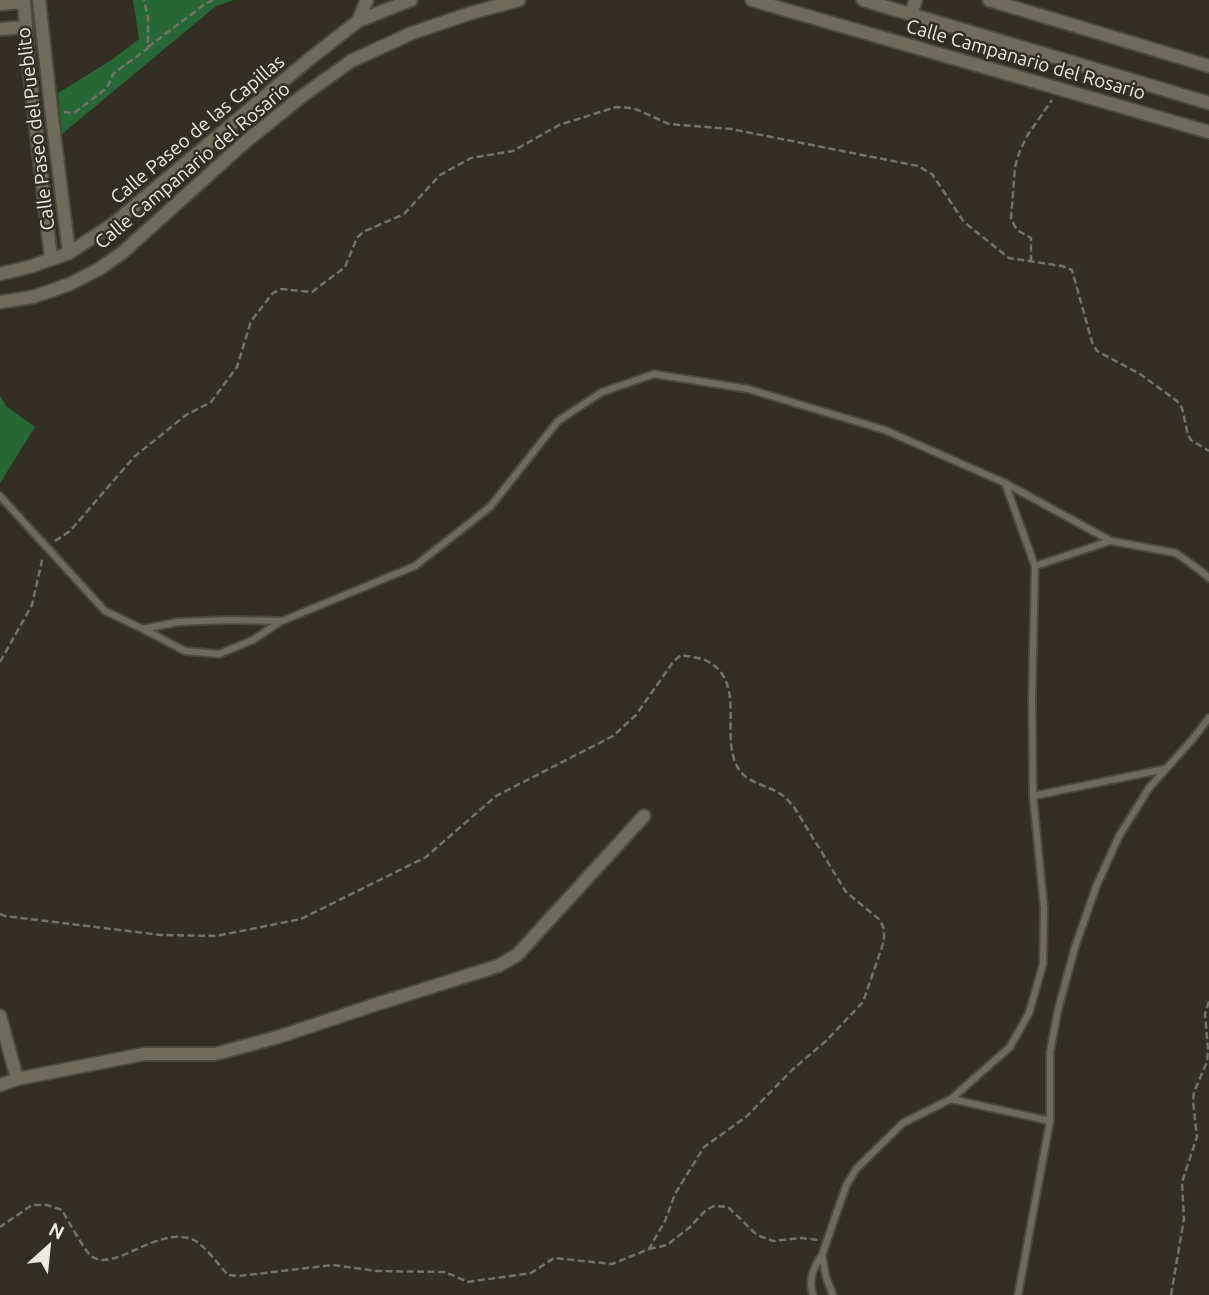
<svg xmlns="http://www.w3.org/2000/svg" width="1209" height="1295" font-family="Ubuntu,sans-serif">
<rect width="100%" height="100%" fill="#322e21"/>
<path fill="#276736" d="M133,0H234L216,6L62,134L58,93L113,59L139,39Z
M0,396L6,406L35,427L0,483Z"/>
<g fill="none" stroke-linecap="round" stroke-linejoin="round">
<g stroke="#4c493d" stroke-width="10">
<path id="service" d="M0,496L105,611L143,629L178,622L230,620L282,621L415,566L490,507L558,421L602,392L654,374L748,389L885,430L1005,483L1111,541L1176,553L1201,571L1209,578
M1035,566L1110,541
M143,629L185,651L219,654L253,640L281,621
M1033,796L1165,769
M951,1099L1050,1121
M813,1295C808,1280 813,1268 822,1255
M833,1295L826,1277L822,1255L846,1186L856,1169L903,1123L951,1099L1010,1047L1029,1013L1043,964L1044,908L1033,796L1032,697L1035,566L1005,483
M1018,1295L1050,1121V1052L1058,1010L1075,947L1096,887L1119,836L1149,788L1191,741L1209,718"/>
</g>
<g stroke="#4c493d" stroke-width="16">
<path id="minor" d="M24,0L29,68L51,258
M39,0L52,117L69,253
M752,0L1209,132
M863,0L1209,103
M989,0L1209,66
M0,4L24,2
M911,13L916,0
M358,21L367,0
M0,29L26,27
M0,274L29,267L69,253L113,224L307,61L358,21L411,0
M0,302L33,297L70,284L99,269L122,253L244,143L301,97L351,61L412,33L471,13L519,0
M0,1016L17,1079
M0,1085L17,1079L144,1054H215L278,1037L380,1003L498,966L517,955L644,816"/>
</g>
<path stroke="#757267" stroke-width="2.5" stroke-dasharray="7 3.5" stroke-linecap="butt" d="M148,47L205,4L213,0
M64,112L74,113L107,88L113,74L148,48V18L144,0
M1031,262V238L1017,230L1011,219L1015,167L1019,153L1027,136L1052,100
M55,541L70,531L134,457L186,415L211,402L237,367L251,321L273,293L281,289L312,292L345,267L357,238L363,232L404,214L440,175L471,158L513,151L559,125L616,107L633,108L669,124L731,129L918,166L932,174L964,222L1009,258L1062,266L1072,270L1092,342L1097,351L1140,374L1177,401L1182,408L1188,435L1191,440L1209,451
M0,662L32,605L43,556
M0,914L5,916L161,935L216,936L301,919L426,857L496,796L613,736L636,715L673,662L681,655C689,657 700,657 707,661C749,683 717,739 740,771C750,784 770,786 782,795C787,798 790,803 794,807L846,892L880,920L884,929V941L863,1002L827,1040L792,1070L746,1117L704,1147L675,1194L665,1221L649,1249L612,1264L554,1258L531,1273L468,1282L445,1272L377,1271L333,1265L239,1276L228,1275C219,1265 204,1245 194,1240C158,1224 114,1274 91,1256C85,1251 67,1219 62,1210L47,1205H32L0,1227
M649,1249L667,1245L690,1227L706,1210L714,1206L728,1207L757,1235L773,1241L801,1238L818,1240
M1171,1295L1184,1219L1182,1182L1197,1137L1193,1101L1194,1092L1207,1062L1208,1050L1205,1014L1209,1001"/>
<use href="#service" stroke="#6f6b5b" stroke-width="6"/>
<use href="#minor" stroke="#6f6b5b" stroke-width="12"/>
</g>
<g text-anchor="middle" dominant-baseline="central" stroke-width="5" stroke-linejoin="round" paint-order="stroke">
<g font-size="19" fill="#ebe9e0" stroke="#322e21">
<text transform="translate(1026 59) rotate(16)">Calle Campanario del Rosario</text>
<text transform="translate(35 129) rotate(-97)">Calle Paseo del Pueblito</text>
<text transform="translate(197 129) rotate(-40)">Calle Paseo de las Capillas</text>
<text transform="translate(192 165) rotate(-40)">Calle Campanario del Rosario</text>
</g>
</g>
<g transform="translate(49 1246) rotate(27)" stroke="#322e21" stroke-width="5" paint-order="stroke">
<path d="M0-5L12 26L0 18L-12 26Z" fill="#ebe9e0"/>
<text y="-10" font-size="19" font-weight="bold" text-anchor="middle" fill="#ebe9e0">N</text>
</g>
</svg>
